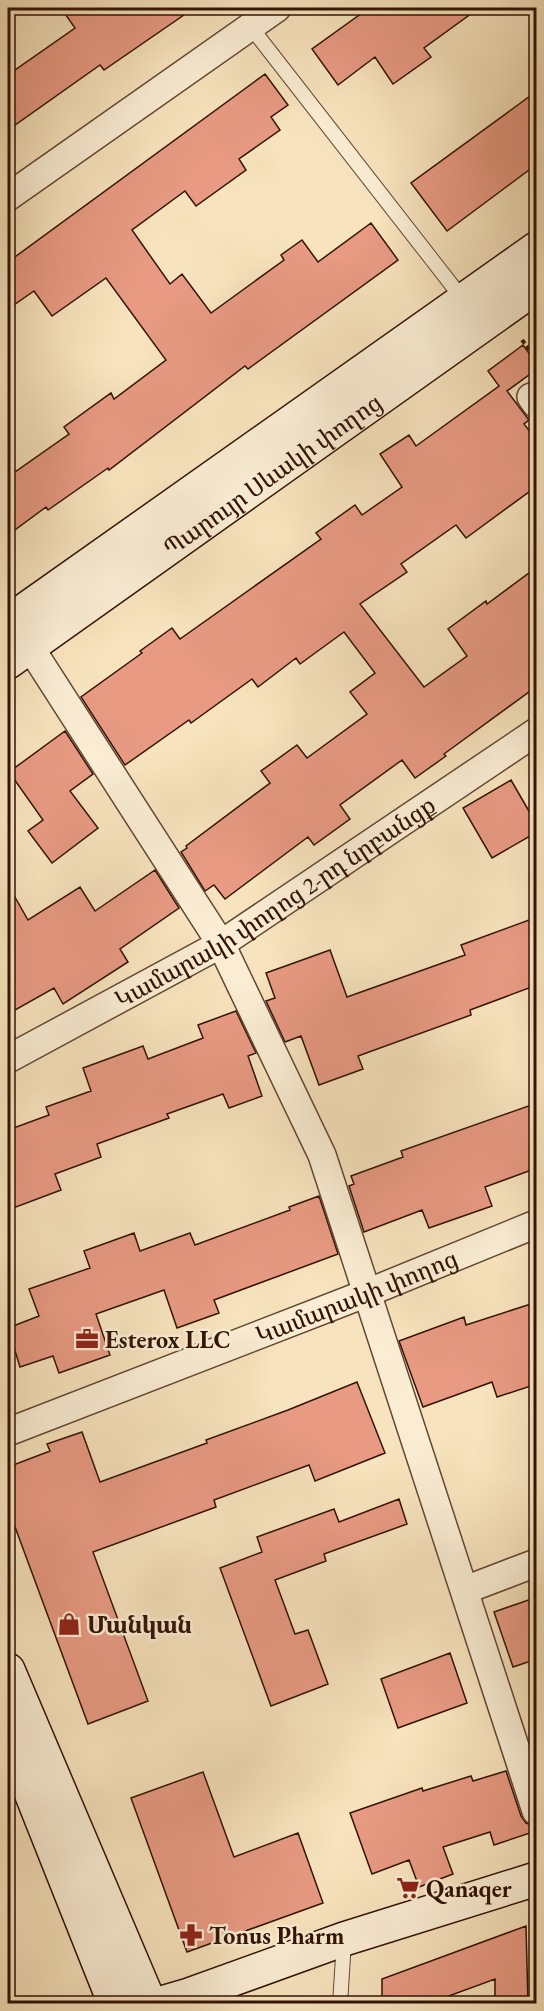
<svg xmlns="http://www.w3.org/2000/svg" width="544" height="2011" font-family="'EB Garamond','Noto Serif Armenian',serif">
<rect width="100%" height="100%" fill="#f7e3bd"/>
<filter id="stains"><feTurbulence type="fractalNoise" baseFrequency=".00333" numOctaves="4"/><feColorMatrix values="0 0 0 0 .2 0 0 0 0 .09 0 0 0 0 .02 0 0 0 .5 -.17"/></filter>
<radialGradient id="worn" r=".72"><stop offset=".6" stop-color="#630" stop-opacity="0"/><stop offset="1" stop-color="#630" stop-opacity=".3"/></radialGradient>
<path fill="#e89a83" stroke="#321305" stroke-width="1.5" d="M61,8H194L104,70L100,65L8,130V75L75,28Z
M369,8H479L424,48L431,57L393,84L375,57L338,85L312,49Z
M265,74L288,105L271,117L280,130L239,159L246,170L196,206L185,191L132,230L170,284L182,274L211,313L284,260L281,255L302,240L318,262L371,223L398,260L248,369L245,366L109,470L108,468L48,510L46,507L8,535V477L69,434L64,427L111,393L114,399L166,360L106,278L52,316L34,291L8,309V262Z
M537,91V164L447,231L411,183Z
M523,345L537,364V369L507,391L529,420L524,424L537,441V486L466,538L456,525L401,564L407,572L360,604L424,687L467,656L448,629L486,601L487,604L537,567V686L444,754L446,756L415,778L402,760L340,805L350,819L314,845L308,837L225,899L214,885L205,891L181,852L187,848L186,846L270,783L261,771L297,745L307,758L367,714L350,692L375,673L344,632L300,664L296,658L258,687L252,679L191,723L189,720L125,765L81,697L142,653L140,651L172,628L180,639L321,539L316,533L355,505L362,515L402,487L380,454L409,435L416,446L499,386L488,371Z
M65,731L93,774L70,791L98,828L52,863L28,831L43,820L9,772Z
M511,780L537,825V832L492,858L463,808Z
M155,870L179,908L120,949L128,962L63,1004L54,988L8,1014V885L28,920L80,887L95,911Z
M537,917V985L470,1010L471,1015L358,1056L363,1069L319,1085L301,1036L285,1042L266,1001L275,998L266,973L330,950L347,997L465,955L461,945Z
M236,1011L256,1053L248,1056L262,1096L229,1108L223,1094L167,1114L169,1118L97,1144L101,1157L55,1174L61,1190L8,1210V1130L49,1115L46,1107L91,1091L83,1068L143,1046L148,1059L203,1038L198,1025Z
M537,1103V1168L485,1187L492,1206L429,1228L422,1210L364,1232L349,1186L354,1184L351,1176L403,1157L401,1151Z
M319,1196L338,1254L214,1300L219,1313L177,1328L164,1290L96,1314L110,1355L59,1373L53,1356L20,1367L8,1328L39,1316L29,1289L90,1268L84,1251L134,1233L140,1251L190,1233L195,1245L290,1210L289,1207Z
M537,1302V1384L497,1397L492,1382L423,1407L399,1341L464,1317L466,1325Z
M357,1382L385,1453L315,1481L309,1465L214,1500L216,1507L93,1552L148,1701L88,1724L8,1508V1467L50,1451L47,1444L82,1432L100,1482L207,1443L206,1440L288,1410Z
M399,1499L407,1524L324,1554L326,1561L275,1580L295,1634L308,1630L328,1684L271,1706L220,1568L262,1552L257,1537L334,1509L339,1522Z
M537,1597V1659L513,1667L494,1612Z
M450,1653L467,1703L398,1728L381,1679Z
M506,1771L521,1816L526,1823L535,1826L536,1831L494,1845L490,1832L443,1847L453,1874L419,1887L409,1860L372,1874L350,1813L422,1788L423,1791L471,1776L473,1781Z
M203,1772L234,1857L298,1833L323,1903L187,1952L131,1798Z
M526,1926L528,2004H495V1979L427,2004H382V1979Z"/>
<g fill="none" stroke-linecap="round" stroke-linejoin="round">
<g stroke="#634733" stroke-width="16">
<path id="lane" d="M250,26L465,302
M340,2004L344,1941"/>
</g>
<g stroke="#634733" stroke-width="30">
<g id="street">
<path d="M8,197L277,8"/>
<path d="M531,397L536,404"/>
<path d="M19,630L221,944L322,1155L536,1811"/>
<path id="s1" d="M8,1059L221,944L536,732"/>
<path id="s2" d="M8,1432L367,1293L536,1224"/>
<path d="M465,1590L536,1563"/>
</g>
</g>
<g stroke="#321305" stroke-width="36">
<g id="secondary">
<path d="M8,622L536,249"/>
<path id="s3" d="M8,662L536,287"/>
<path d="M8,1670L150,2004"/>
<path d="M8,1735L115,2004"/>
<path d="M158,2004L189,1995L344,1939L536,1879"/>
</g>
</g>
<path stroke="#321305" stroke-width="4" stroke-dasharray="4.5 3" stroke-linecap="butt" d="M522,340L536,358"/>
<use href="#lane" stroke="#faedd4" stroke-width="14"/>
<use href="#street" stroke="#faedd4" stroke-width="27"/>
<use href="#secondary" stroke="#faedd4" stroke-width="33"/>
</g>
<defs>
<g id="office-bare" transform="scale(1.8)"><path d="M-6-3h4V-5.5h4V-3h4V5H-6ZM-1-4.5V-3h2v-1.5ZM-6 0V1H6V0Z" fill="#8f2418" stroke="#faedd4" stroke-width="2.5" paint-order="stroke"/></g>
<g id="shop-bare" transform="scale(1.8)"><path d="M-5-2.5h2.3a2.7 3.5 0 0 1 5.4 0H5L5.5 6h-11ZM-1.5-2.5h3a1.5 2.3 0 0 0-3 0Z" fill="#8f2418" stroke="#faedd4" stroke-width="2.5" paint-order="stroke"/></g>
<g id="supermarket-bare" transform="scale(1.8)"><path d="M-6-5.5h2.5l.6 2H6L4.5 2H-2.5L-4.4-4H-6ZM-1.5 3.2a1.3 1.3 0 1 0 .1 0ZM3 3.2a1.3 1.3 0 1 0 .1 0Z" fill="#8f2418" stroke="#faedd4" stroke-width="2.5" paint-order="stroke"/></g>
<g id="pharmacy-bare" transform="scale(1.8)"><path d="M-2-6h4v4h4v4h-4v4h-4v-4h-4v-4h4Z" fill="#8f2418" stroke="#faedd4" stroke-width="2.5" paint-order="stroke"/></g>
</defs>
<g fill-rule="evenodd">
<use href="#office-bare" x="87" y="1339"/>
<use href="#shop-bare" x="69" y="1624"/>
<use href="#supermarket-bare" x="408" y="1888"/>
<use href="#pharmacy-bare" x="191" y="1935"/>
</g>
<g text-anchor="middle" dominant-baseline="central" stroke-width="5" stroke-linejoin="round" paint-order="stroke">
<g font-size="24" fill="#321305" stroke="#faedd4">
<text stroke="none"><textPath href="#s3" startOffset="324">Պարույր Սևակի փողոց</textPath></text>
<text stroke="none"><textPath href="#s1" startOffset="310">Կամարակի փողոց 2-րդ նրբանցք</textPath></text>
<text stroke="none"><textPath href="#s2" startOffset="374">Կամարակի փողոց</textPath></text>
</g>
<g font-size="24" font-weight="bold" fill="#321305" stroke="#faedd4" text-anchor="start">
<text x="105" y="1339">Esterox LLC</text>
<text x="87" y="1624">Մանկան</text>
<text x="426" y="1888">Qanaqer</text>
<text x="209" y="1935">Tonus Pharm</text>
</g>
</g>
<rect width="544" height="2011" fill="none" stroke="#f7e3bd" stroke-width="30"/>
<rect x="9" y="9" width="526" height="1993" fill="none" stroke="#321305" stroke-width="3"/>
<rect x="15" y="15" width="514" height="1981" fill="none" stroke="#321305" stroke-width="1.5"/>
<rect width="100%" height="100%" filter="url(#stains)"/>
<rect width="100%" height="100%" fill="url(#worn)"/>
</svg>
